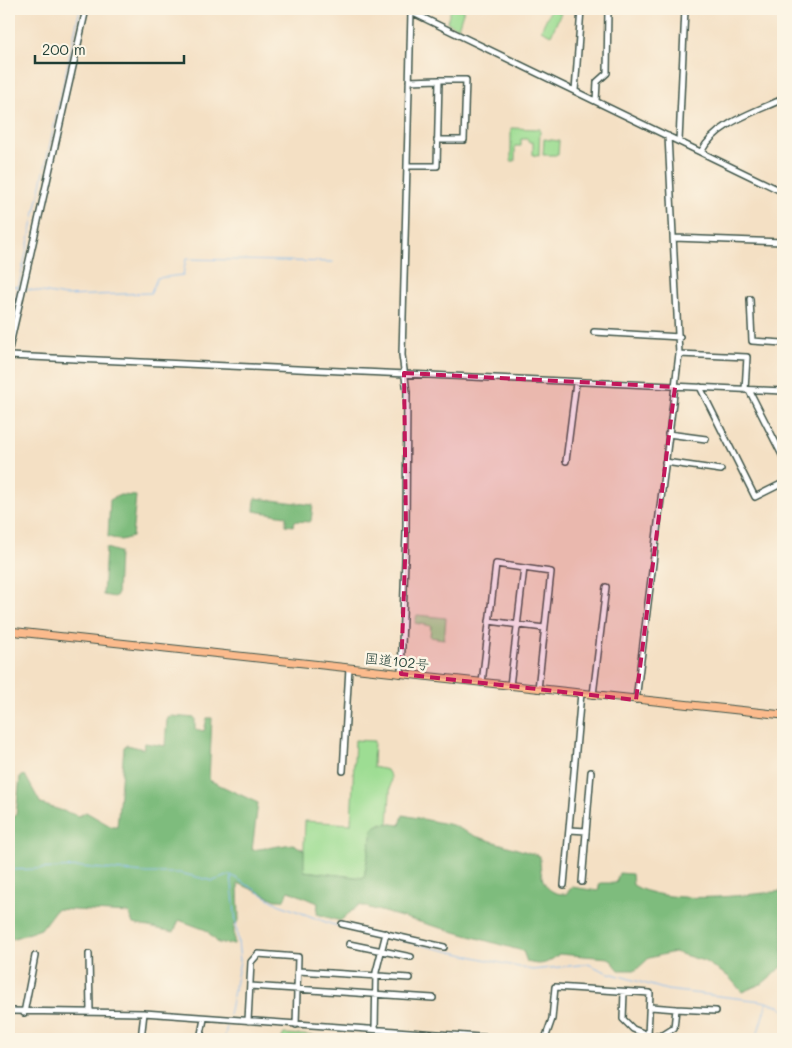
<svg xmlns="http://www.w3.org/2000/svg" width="792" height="1048" font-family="Mali,'Klee One',sans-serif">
<rect width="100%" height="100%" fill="#fcf5e5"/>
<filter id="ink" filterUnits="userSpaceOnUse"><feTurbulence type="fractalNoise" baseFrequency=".02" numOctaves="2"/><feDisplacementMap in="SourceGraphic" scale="10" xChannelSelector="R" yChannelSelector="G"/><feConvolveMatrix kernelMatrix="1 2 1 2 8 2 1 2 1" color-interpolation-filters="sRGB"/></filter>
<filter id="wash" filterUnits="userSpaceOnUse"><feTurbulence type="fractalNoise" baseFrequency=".0096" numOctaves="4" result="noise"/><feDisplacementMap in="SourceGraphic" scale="20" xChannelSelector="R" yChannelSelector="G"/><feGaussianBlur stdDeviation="1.12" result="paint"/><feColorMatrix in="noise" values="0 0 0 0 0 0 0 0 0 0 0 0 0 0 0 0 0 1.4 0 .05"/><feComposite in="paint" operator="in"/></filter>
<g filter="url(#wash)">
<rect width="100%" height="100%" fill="#f4e0c4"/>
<path fill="#9ddd93" stroke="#5e8d64" d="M451,9H464L458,28L447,22Z
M551,9L561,13L551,35L541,30Z
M511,128L540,129L539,156L533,155V142H528V139H521V146H515V161H511Z
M544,139L559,141L558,155H543Z
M417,615L446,618L444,639L430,637L431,626L415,623Z
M355,740L374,741L373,767L387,770L391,777L388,824L381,823L372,831L364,878L303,871L305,821L351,824Z
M284,1034L372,1039H281Z"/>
<path fill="#7ebc7d" stroke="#4e7c58" d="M120,495L136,496L132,537L121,540L108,537L110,500Z
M255,498L313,505L311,521L310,522L295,521L293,526L286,525V516L254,511Z
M106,548L119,552L117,595L114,597L103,595Z
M171,716L195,718V729L204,731L207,718H212L209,780L258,803L252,850L293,844L304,850V871L364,878L372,831C378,820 389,824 400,825L403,815L452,825L475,836L540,856C540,874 542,895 566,894L572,887L598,891L600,883H616L619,873L632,874L633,885C667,906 744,895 783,891V966L763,983L742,992L729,977L704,961L674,952L649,958L636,970H619L609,958L559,954C547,964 542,966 527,962L523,951L359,905L340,921L317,914L318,903L289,891L283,900H276L238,883L239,921L234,925V944L218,943L206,930L179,920L174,932L133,924L129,913L56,909L41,929L9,940V821L16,815L20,777L25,775L41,804L79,816L86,812L112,827H117L124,747L127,745L143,749L145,743L165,746L167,719Z"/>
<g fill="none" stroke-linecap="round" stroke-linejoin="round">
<path stroke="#81b9f1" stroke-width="1" d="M9,285L18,287
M25,289L65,296L151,293L157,278L183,275L186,259L333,262
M9,330L80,9
M9,870L82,867L145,873H180L213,881L231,875L278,904L331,924L382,936
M386,937L532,970L588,964L606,972L667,990L762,1001L780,1006L783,1010
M229,1015L240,961L231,875
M224,1039L227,1026
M756,1039L767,1002"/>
</g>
</g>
<g filter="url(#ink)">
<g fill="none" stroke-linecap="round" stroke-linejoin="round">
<g stroke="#3f554a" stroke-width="8">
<path id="minor" d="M405,9L783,192
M575,91L581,9
M596,101L597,82L607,73L608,9
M437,140H464L466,80H439
M679,141L685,9
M701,152C716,123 755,112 783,99
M407,166H437L439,80L409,81
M674,238L783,242
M750,299L752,341L783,343
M594,332L680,337
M9,349L86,9
M679,354L747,357L745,390
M9,356L783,391
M700,387L755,497L783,483
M749,390L783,457
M668,434L706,439
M566,461L576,383
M665,462L721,470
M489,621L544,628
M401,674L406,532L407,392L402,355L411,12
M482,683L496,564L551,572L538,689
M510,686L524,568
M593,695L606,587
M636,700L679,354L668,136
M343,771L349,668
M570,830L586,831
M582,882L591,772
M564,885L581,693
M342,924L444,947
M349,944L411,957
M89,954L90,1012
M298,971L410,978
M250,986L433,998
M624,992L623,1019L633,1029L648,1035
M651,1007L676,1009L674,1028L663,1035L653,1036
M676,1009L716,1011
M9,1011L144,1013L508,1039
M24,1013L35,956
M248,1021L251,962L258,954L298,957L296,1025
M375,1029L376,972L386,933
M141,1039L144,1013
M200,1039L204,1019
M545,1039L552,1019L555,987L650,993L648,1035L653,1036L654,1039"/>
</g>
<g stroke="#3f554a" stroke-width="9">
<path id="highway" d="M9,631L783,715"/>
</g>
<use href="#minor" stroke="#fff" stroke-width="5"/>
<use href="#highway" stroke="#fbbb8d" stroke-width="7"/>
</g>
</g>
<path fill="#c2185b" fill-opacity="0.2" stroke="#c2185b" stroke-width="4" stroke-dasharray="10 6" stroke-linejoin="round" d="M404,373L675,387L636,700L401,674L406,532Z"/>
<g text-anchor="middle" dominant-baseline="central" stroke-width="5" stroke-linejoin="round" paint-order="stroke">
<g font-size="14" fill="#1f3d34" stroke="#fcf5e5">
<text transform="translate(397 661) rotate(6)">国道102号</text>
</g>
</g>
<rect width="792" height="1048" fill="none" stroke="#fcf5e5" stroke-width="30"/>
<path d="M35 55v8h149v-8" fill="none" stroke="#1f3d34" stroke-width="2.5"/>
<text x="42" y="55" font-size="15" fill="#1f3d34" stroke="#fcf5e5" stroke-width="4" paint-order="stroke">200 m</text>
</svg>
